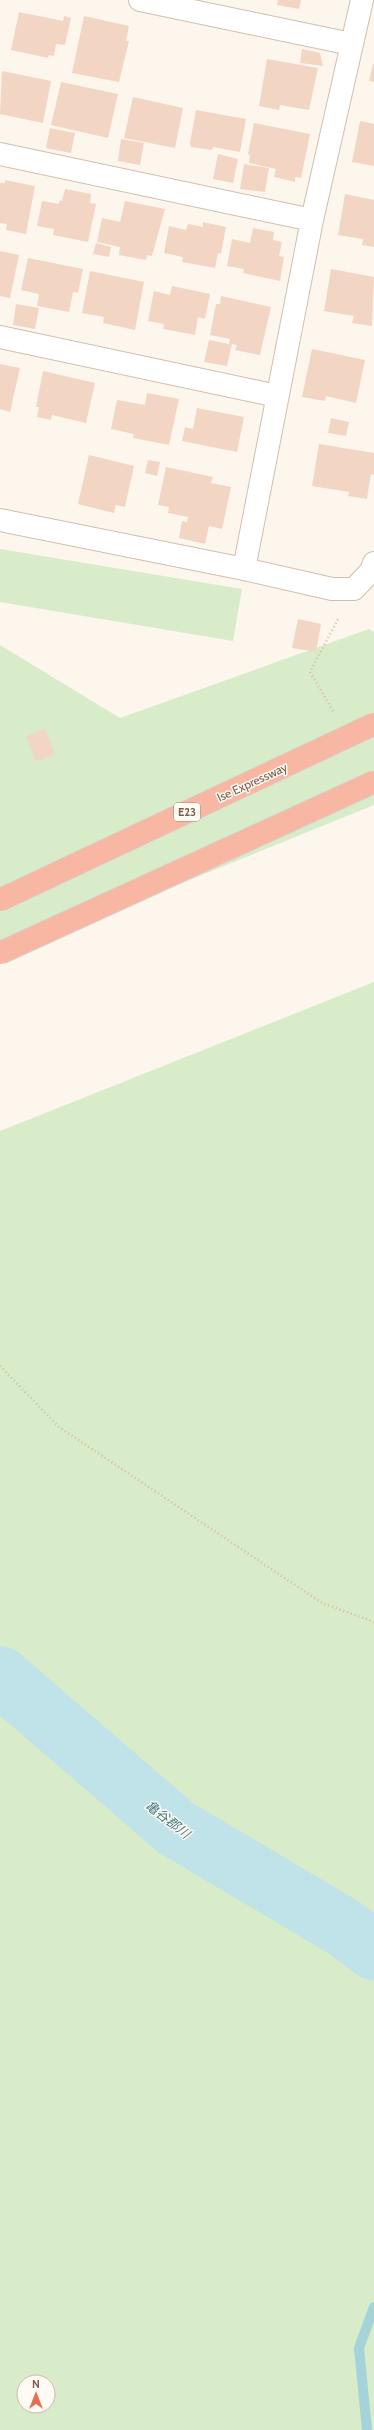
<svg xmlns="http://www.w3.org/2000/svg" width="374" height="2430" font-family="Cabin,'Noto Sans JP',sans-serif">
<rect width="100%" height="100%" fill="#fdf6ec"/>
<path fill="#d8ecc9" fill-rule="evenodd" d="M0,549L242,589L233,641L0,602Z
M369,629L374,632V805L0,957V645L120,718Z
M374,982V2430H0V1131ZM24,2382H48V2406H24Z"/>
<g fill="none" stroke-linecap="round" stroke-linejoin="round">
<path stroke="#a5d3da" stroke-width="10" d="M367,2430L359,2348L374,2307"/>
<path stroke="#bfe3e8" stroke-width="60" d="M0,1676L176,1828L343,1927L374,1950"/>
</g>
<path fill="#f3d5c3" d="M278,0H301L299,9L277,5Z
M19,12L63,21L64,16L71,18L65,45L56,44L54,56L49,55L48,58L11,50Z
M84,16L129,26L126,41H129L119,82L72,73Z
M302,49L320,53L323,66L300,63Z
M267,59L318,68L309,110L280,105L279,110L259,106Z
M373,64H374V82L369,81Z
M2,71L51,81L43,123L0,114Z
M61,82L118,94L108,138L51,125Z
M133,97L183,108L175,148L124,138Z
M196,110L246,119L240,152L213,147L212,150L191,147L190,143Z
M360,121L374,124V166L352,162Z
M254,123L310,134L301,178L295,177V182L274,177L276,169L249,163L250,155L248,154Z
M50,128L75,133L71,153L46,148Z
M121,139L144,143L140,165L118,161Z
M218,154L238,159L233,183L213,179Z
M244,164L269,168L265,192L240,189Z
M5,180L35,186L26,234L6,230L7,224L0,223V183H5Z
M65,189L91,194L90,203L96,204L88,242L53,235L54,229L37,226L42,201L59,204L60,200L62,201Z
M345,194L374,200V247L362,245L363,239L338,235Z
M125,201L165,209L152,256L147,255L146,260L119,255L120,247L97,242L102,218L120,222Z
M203,222L226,227L221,254L218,253L215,268L182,262L183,257L164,253L169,226L186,230L188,224L203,227Z
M253,228L274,232L273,240L282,242L279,256L284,257L280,281L243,273L244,269L227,266L232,239L250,243Z
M96,243L111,247L109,257L93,254Z
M0,251L19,255L10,298L0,296Z
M28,258L83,269L78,293L73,292L69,312L37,306L39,294L21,290Z
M331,269L374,277L372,326L352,323L354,316L324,311Z
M90,271L144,282L135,330L103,323L104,317L82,313Z
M172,286L210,294L205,319L198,317L195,335L163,329L164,324L148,321L154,291L170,295Z
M221,296L271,307L260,355L235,350L237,345L232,344L227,366L204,362L209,340L229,344L230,339L210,335L216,304H220Z
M16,304L39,308L35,329L13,325Z
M312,349L365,360L356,403L326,396L325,401L302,397Z
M0,364L20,368L10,412L0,409Z
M43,371L95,383L86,423L52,415L51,420L37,417L39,407H36Z
M147,393L179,399L169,445L133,438L134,434L111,429L117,400L145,405Z
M197,408L244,417L237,452L182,441L185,427L193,429Z
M331,418L349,422L346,436L328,433Z
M319,444L374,453V475L371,474L367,499L348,496L349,492L312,486Z
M89,455L134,466L125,507L116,505L114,513L78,504Z
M148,460L160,462L157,476L145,473Z
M166,467L213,477L211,483L231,487L222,529L209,526L205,544L179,538L182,521L187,522L188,517L168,513L169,507L158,505Z
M298,619L321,624L316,652L292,648Z
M45,729L55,754L36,761L26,736Z"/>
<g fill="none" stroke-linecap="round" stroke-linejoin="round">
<g stroke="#d1beb0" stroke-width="24">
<path id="minor" d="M140,0L351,44
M0,154L312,220
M0,337L277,396
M0,520L244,569L332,589H354L371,571L374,563
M244,569L312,220L362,0"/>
</g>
<path stroke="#d9b8a5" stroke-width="2.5" stroke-dasharray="1 3" stroke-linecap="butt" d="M333,711L310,672L339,617
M0,1366L59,1427L322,1603L374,1622"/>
<use href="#minor" stroke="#fff" stroke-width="22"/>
<g stroke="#dad1cd" stroke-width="24" stroke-linecap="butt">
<path id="motorway-bridge" d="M0,900L374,724
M0,953L374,782"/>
</g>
<use href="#motorway-bridge" stroke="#f7b7a3" stroke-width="22"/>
</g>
<g text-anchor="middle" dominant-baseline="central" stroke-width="3" stroke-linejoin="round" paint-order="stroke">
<rect fill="#fffaf3" stroke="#a28b7f" stroke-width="1" x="174" y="803" width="26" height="18" rx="3"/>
<g font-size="11" font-weight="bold" fill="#7a5c4d">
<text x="187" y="812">E23</text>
</g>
<g font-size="12" fill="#7a5c4d" stroke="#fffaf3">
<text transform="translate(252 782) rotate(-25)">Ise Expressway</text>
</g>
<g font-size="13" font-style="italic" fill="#437c86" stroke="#fffaf3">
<text transform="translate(168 1819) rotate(38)">亀谷郡川</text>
</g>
</g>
<g transform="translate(36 2394)"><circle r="19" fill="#fffaf3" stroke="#cabbb1"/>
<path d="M0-3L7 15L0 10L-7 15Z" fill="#e76f51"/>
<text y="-6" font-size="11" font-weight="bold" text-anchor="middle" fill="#7a5c4d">N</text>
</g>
</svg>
